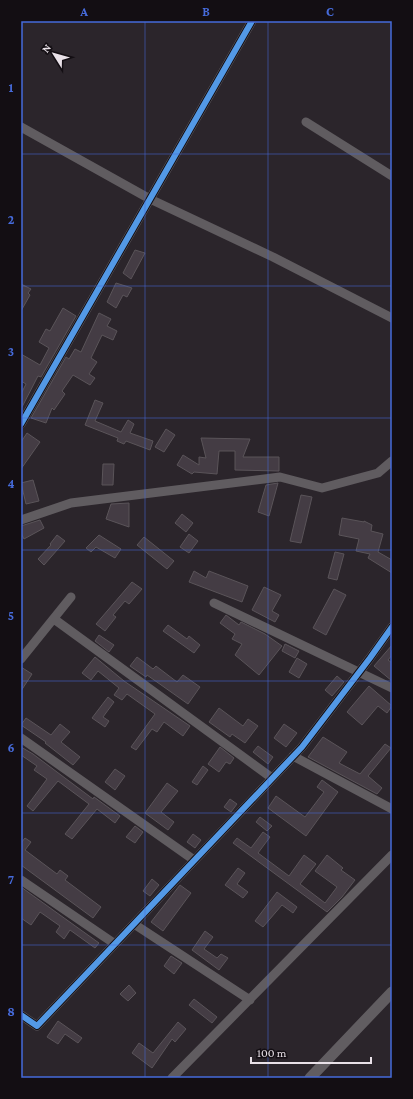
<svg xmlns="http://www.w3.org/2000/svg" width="413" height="1099" font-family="'Crimson Pro',serif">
<rect width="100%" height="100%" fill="#2b252b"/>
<path fill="#443c44" stroke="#5a5459" d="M135,250L145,253L131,279L123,273Z
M116,283L132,288L127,297L123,295L116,308L107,302Z
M21,284L31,289L28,293L30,295L21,311Z
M63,308L76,316L41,377L38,376L21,409V394L26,384L21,381V354L40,365L49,348L39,342L46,329L50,331Z
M99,313L111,319L107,326L117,331L113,340L102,335L91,358L97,362L89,374L95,378L90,385L73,375L62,391L65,394L54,410L52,408L46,423L31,418L66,357L69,359L75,349L81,352Z
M95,400L103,403L95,421L121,432L128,420L134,424L130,433L153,441L150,450L126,441L124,444L117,441L118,438L85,425Z
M166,429L175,435L164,452L155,447Z
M27,433L40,442L21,469V442Z
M201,438L250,439L243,457H279V471L235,470V451H219L217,474L194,472L192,474L177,465L183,455L199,465V457L206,458Z
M103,464H114L113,485H102Z
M33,480L39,501L26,504L21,483Z
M278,483L269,516L258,512L266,485Z
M301,495L312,497L301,543L290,541Z
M129,503V527L106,519L111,504Z
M182,514L193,523L186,532L175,523Z
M342,518L364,522V521L372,525L371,531L383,534L378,552L392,560V573L368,558L370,554L356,551L359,539L339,535Z
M40,520L44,528L24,539L21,533V526Z
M189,534L198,541L189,553L180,547Z
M57,535L65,541L44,565L38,559L51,545L50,544Z
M99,535L121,549L115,558L96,547L91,552L86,548Z
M144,537L174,561L167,569L137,545Z
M335,552L344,554L337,580L328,578Z
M194,571L206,578L209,571L248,586L242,602L189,582Z
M132,582L142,589L129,604L125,601L113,615L116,617L105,631L96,624Z
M264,587L281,595L272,611L279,615L275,622L252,610Z
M334,589L346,595L326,635L313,628Z
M226,615L239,625L241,622L265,634L282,646L259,675L235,655L242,644L232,639L235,634L220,623Z
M168,625L187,639L189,636L200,645L194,653L163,631Z
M99,635L114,645L109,652L95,641Z
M285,644L299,651L295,658L282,651Z
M392,645V655L388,660L392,663V681L374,666Z
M95,657L124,681L190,726L183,736L164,722L157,732L152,729L136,750L131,747L155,714L127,694L122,700L114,695L119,688L98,671L91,680L82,673Z
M137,657L153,669L156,666L177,682L183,675L200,687L188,704L147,675L146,677L130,666Z
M297,658L307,664L299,678L289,672Z
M21,667L32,674L21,691Z
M337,676L344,682L332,696L325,690Z
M369,686L392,706L387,713L378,706L362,725L347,712Z
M108,697L114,702L103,717L109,721L105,727L92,718Z
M219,708L243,726L248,719L258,726L245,743L232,734L230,737L209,722Z
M26,718L51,735L60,724L70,732L61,742L80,757L73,765L45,743L46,742L21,725Z
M284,724L297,733L286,747L274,738Z
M323,737L347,752L339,763L360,774L385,744L391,748L368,776L382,788L377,794L308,757Z
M258,746L273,757L268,764L253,752Z
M21,747L33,754L93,799L94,797L120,816L115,823L97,809L72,839L65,834L89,804L58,781L33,811L27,806L47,779L34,770L37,766L21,755Z
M220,747L234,758L230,764L226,762L219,772L208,764Z
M203,766L208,770L197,785L192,782Z
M115,769L125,776L115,790L105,782Z
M322,780L338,792L306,836L268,808L276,796L305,817L324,792L317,787Z
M167,783L178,791L161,812L174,822L168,830L145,813Z
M230,799L237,804L231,812L224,807Z
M260,817L272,826L267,831L256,822Z
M135,826L143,832L135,843L126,837Z
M263,832L270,837L258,853L289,876L304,855L316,864L300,884L325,903L337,887L315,871L327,855L343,868L341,870L355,880L342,897L327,912L233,843L237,838L251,848Z
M193,834L201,840L195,848L187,842Z
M25,838L31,842L25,850L57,874L60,870L68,876L65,880L101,907L93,918L21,865V843Z
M238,868L245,873L237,884L248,892L243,898L225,885Z
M152,879L159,885L150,896L143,891Z
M180,885L191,893L163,931L151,922Z
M21,887L99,943L95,948L70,930L64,939L56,932L60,926L40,912L31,925L21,918Z
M277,892L297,907L293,913L282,905L263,927L255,921Z
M205,931L213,937L204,949L217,958L221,954L228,958L219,970L192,950Z
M171,956L182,963L174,974L164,966Z
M129,985L136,993L128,1001L120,994Z
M194,999L217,1017L212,1023L189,1005Z
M58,1021L82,1038L78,1043L65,1034L58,1044L47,1037Z
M178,1022L186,1029L175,1042L172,1039L152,1068L132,1053L139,1043L153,1053Z"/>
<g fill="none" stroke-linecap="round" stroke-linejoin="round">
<path stroke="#605c60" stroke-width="9" d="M306,122L392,176
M21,127L150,199L273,257L392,318
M21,424L252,21
M21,520L71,503L280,477L322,488L378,473L392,461
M214,603L392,688
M54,619L272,778
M21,659L71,597
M21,738L194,860
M293,756L392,809
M21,880L115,944
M134,924L250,1000
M21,1015L37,1026L302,747L370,658L392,627
M172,1078L392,855"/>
<path stroke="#615d61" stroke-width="11" d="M310,1078L392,992"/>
<g stroke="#130e13" stroke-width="8">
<path id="cycleway" d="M21,424L252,21
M21,1015L37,1026L302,747L370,658L392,627"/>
</g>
<use href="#cycleway" stroke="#5399e6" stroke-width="6"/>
</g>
<path fill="none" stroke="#466bdb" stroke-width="1" stroke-opacity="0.55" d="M145,21V1078M268,21V1078M21,154H392M21,286H392M21,418H392M21,550H392M21,681H392M21,813H392M21,945H392"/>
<rect width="413" height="1099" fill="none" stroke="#130e13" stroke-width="44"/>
<g transform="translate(54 54) rotate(307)" stroke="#130e13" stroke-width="3" paint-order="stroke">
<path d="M0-3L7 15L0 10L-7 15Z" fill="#e9e1e8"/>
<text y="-6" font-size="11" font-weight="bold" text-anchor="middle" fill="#e9e1e8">N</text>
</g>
<path d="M251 1057v6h120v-6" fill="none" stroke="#e9e1e8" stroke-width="2"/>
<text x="257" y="1057" font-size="12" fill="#e9e1e8" stroke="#130e13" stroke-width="3" paint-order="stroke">100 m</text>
<rect x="22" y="22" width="369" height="1055" fill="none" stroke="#466bdb" stroke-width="1.5"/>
<g font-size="13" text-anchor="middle" font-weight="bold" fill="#466bdb">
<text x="84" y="16">A</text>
<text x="206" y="16">B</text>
<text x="330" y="16">C</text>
<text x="11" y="92">1</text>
<text x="11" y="224">2</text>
<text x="11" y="356">3</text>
<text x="11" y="488">4</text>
<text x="11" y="620">5</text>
<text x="11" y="752">6</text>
<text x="11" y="884">7</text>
<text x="11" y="1016">8</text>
</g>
</svg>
